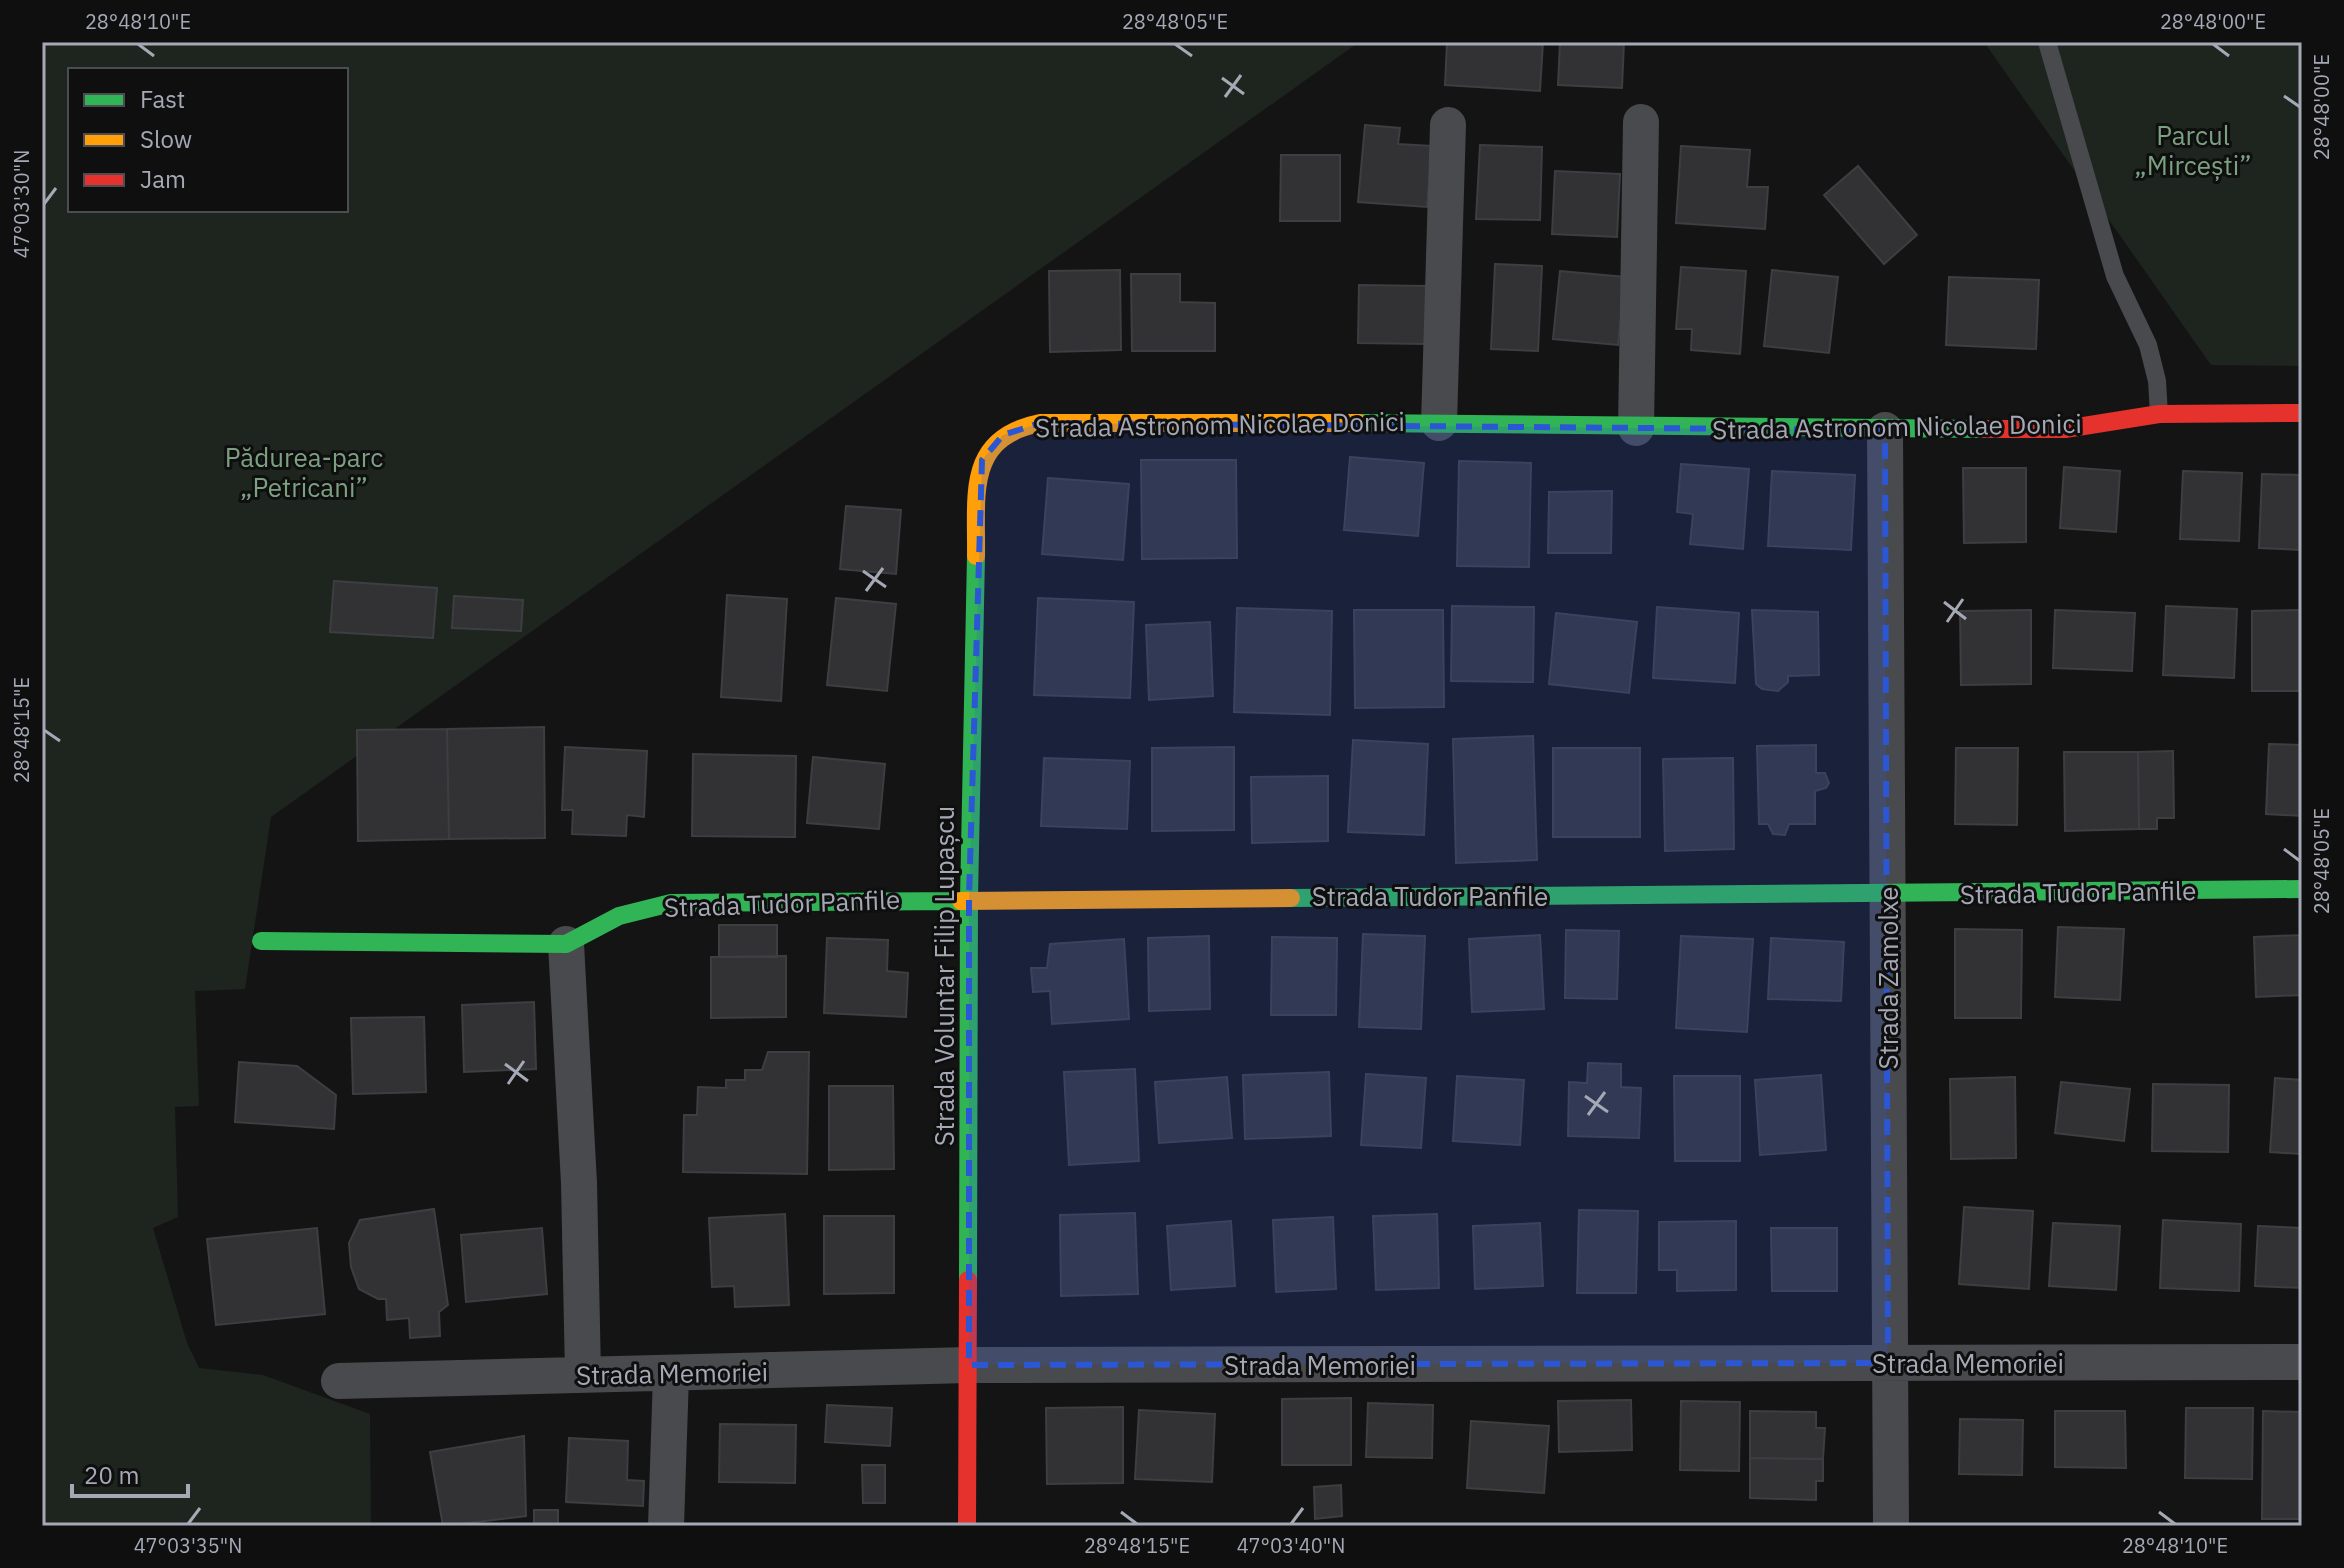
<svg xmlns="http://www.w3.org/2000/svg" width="2344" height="1568" font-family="'IBM Plex Sans',sans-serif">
<rect width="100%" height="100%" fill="#141415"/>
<path fill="#1e251f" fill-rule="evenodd" d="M42,42H1359L271,817L245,989L195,991L199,1106L175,1107L178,1217L153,1228L187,1343L199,1368L263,1375L370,1414L371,1526H42ZM70,70H346V210H70Z
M1984,42H2302V366L2211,365Z"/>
<path fill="#323234" stroke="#3d3e41" stroke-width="2" d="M1447,42H1543L1540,91L1445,85Z
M1560,42H1624L1622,88L1558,85Z
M1365,125L1400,128L1398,144L1432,146L1427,207L1358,202Z
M1480,145L1542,147L1540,220L1476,219Z
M1681,146L1750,150L1747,187H1768L1765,229L1676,223Z
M1281,155H1340V221H1280Z
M1858,166L1917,235L1884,264L1824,195Z
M1555,171L1620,174L1617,237L1552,234Z
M1495,264L1542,266L1538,351L1491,349Z
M1681,267L1746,271L1740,354L1691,350L1692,329H1676Z
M1120,270L1121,350L1050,352L1049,271Z
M1772,270L1838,277L1829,353L1764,346Z
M1560,271L1625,277L1618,345L1553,339Z
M1131,274H1180V302L1215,303V351H1132Z
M1949,277L2039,280L2036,349L1946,345Z
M1359,285L1429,286L1427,344L1358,343Z
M1350,457L1424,463L1418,536L1344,530Z
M1141,460H1236L1237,558L1142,559Z
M1459,461L1531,463L1529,567L1457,566Z
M1681,464L1749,469L1743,549L1690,544L1693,514L1677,512Z
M2064,467L2120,471L2116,532L2060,528Z
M1963,468H2026V542L1964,543Z
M1772,471L1855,475L1851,550L1768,546Z
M2183,471L2242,473L2239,541L2180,539Z
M2262,474L2302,475V550L2259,548Z
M1048,478L1129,484L1123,560L1042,554Z
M1612,491L1611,553H1548L1549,492Z
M846,506L901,510L896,574L840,569Z
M334,581L437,588L433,638L330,632Z
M727,595L787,599L781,701L721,697Z
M454,596L523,600L521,631L452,628Z
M836,598L896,604L887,691L827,685Z
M1038,598L1134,602L1130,698L1034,695Z
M1452,606L1534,607L1533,682L1451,681Z
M2166,606L2237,609L2234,678L2163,675Z
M1657,607L1739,613L1735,683L1653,678Z
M1237,608L1332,611L1330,715L1234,712Z
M1354,610H1443L1444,707L1355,708Z
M1752,610L1818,612L1819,675L1788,676V682L1778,691L1762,689L1756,684Z
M2031,610V684L1961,685L1960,611Z
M2055,610L2135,613L2132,671L2053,668Z
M2302,610V691H2252V611Z
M1556,613L1637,622L1629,693L1549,684Z
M1210,622L1213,696L1149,700L1146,625Z
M544,727L545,838L449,839L447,729Z
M447,729L449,839L358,841L357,730Z
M1533,736L1537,860L1456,863L1453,739Z
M1353,740L1428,744L1424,835L1348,832Z
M2269,744L2302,745V816L2266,814Z
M1816,745V773H1825L1829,783L1826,788L1815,791V824H1789L1785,835L1773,834L1768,824H1759L1757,746Z
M565,747L647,751L644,817L627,815L626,836L572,834L573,810H562Z
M1234,747V830L1152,831V748Z
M1553,748H1640V837H1553Z
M1956,748H2018L2017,825L1955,824Z
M2173,751L2174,818H2157V829H2139L2138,752Z
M2064,752H2138L2139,829L2065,831Z
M693,754L796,756L795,837L692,836Z
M813,757L885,764L879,829L807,823Z
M1044,758L1130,761L1127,829L1041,826Z
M1733,758L1734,849L1665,851L1663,759Z
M1328,776V841L1252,843L1251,777Z
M719,925H777V957H719Z
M2058,927L2124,929L2120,1000L2055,997Z
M1955,929L2022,930L2021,1018H1955Z
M1566,930L1619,931L1617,999L1565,998Z
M1363,934L1425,936L1421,1029L1359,1027Z
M1540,935L1544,1009L1472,1012L1469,939Z
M2302,935V995L2256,997L2254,937Z
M1209,936L1210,1009L1149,1011L1148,938Z
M1681,936L1753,939L1747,1032L1676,1028Z
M1272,937L1337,938L1336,1015H1271Z
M827,938L888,940L887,971L908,973L906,1017L824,1013Z
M1771,938L1844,942L1841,1001L1768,999Z
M1124,939L1129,1019L1052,1024L1050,991L1033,992L1031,968H1047L1050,944Z
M786,956V1017L711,1018V957Z
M534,1002L536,1069L464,1072L462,1005Z
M424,1017L426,1092L353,1094L351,1018Z
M768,1052H809L807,1174L683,1172L684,1115H697L698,1087L726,1088V1080H745V1070H762Z
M239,1062L297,1066L336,1095L334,1129L235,1122Z
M1588,1063L1621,1064V1087L1641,1088L1639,1138L1568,1136L1569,1082L1587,1083Z
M1135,1069L1139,1161L1069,1165L1064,1072Z
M1329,1072L1331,1136L1245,1139L1243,1075Z
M1366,1074L1426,1078L1421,1148L1361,1145Z
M1821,1075L1826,1150L1760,1155L1755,1080Z
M1457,1076L1524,1080L1520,1145L1453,1141Z
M1674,1076H1740V1161H1675Z
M1227,1077L1232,1138L1159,1143L1155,1082Z
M2015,1077L2016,1158L1951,1159L1950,1079Z
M2275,1078L2302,1080V1154L2270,1152Z
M2061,1082L2130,1089L2124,1141L2055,1133Z
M2153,1084L2229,1085L2228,1152L2152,1151Z
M829,1086H893L894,1169L829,1170Z
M1964,1207L2033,1211L2029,1289L1959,1284Z
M434,1209L448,1305L439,1312L440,1336L410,1338L409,1318L387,1320L386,1299H378L359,1289L351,1267L349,1243L360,1220Z
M1579,1210L1638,1211L1636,1293H1577Z
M1135,1213L1138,1294L1061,1296L1060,1215Z
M785,1214L789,1305L735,1307L734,1286L712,1287L709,1218Z
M1437,1214L1439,1288L1376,1290L1373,1216Z
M824,1216H894V1293L824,1294Z
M1333,1217L1336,1289L1276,1292L1273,1220Z
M2163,1220L2241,1224L2239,1291L2160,1288Z
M1231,1221L1235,1286L1171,1290L1167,1226Z
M1736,1221V1290L1677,1291V1270H1659V1222Z
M1540,1223L1543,1286L1475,1289L1473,1226Z
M2053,1223L2120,1226L2116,1290L2049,1286Z
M2258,1226L2302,1228V1288L2255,1286Z
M317,1228L325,1314L216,1325L207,1239Z
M542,1228L547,1294L466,1302L461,1235Z
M1771,1228H1837V1291H1772Z
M1351,1398V1465H1282V1399Z
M1631,1400L1632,1450L1559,1452L1558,1401Z
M1681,1401L1740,1402L1739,1471L1680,1470Z
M1368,1403L1433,1405L1432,1458L1366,1457Z
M827,1405L892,1408L890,1446L825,1442Z
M1123,1407V1483L1047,1484L1046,1408Z
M2186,1408H2253L2252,1479L2185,1478Z
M1139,1410L1215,1414L1212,1482L1135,1479Z
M1750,1411L1816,1412V1428H1825L1823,1459L1750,1458Z
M2055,1411H2125L2126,1468L2055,1467Z
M2263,1411L2302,1412V1519H2262Z
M1960,1419L2023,1420L2022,1475L1959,1474Z
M1471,1421L1549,1426L1544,1493L1467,1488Z
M720,1424L796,1425L795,1483L719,1482Z
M524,1436L526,1516L443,1526L430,1452Z
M569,1438L628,1441L627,1480L644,1481L643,1506L566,1502Z
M1750,1458L1823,1459V1481H1816V1500L1750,1498Z
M862,1465H885V1503H863Z
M1341,1485L1342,1516L1315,1519L1314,1487Z
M534,1510H558V1526H534Z"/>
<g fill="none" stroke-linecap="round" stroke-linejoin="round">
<path stroke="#494a4d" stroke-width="18" d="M2047,42L2115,276L2148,345L2157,381L2159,414"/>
<path stroke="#494a4d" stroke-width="36" d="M1439,423L1448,125
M1636,428L1641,122
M1885,430L1891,1526
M566,944L579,1183L583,1374
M339,1381L969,1365L2302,1362
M666,1526L671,1375"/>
<path stroke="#30b455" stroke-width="18" d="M1359,423L1982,429
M1291,898L2302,889
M261,941L566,944L619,916L671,903L961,901
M968,1280L969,898L976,556"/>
<path stroke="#ff9f0a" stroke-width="18" d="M976,556C977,495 965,438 1040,423H1359
M961,901L1291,898"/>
<path stroke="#e5322d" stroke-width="18" d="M1982,429H2065L2159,414L2302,413
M967,1526L968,1280"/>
</g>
<path fill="#2b57d5" fill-opacity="0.2" stroke="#2b57d5" stroke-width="6" stroke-dasharray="16 10" stroke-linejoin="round" d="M1040,423L1885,430L1888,1363L969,1365V898L982,460L1003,435Z"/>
<path fill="none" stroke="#a5a9b6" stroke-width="3" d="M138,44L154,56M1175,44L1192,56M2213,44L2229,56M1222,78L1244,94M2284,96L2300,107M1225,97L1241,75M44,204L56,188M863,571L886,587M866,591L883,568M1944,602L1966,619M1947,622L1963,599M44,730L60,741M2284,849L2300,861M505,1064L528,1081M508,1084L524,1061M1585,1096L1608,1112M1588,1115L1605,1092M1121,1512L1137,1524M2159,1512L2175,1524M188,1524L200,1508M1291,1524L1303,1508"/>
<g text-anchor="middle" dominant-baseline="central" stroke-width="6" stroke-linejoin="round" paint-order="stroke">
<g font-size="26" fill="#7ca181" stroke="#0f0f10">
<text x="2193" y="135">Parcul<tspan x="2193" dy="30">„Mircești”</tspan></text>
<text x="304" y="457">Pădurea-parc<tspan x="304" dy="30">„Petricani”</tspan></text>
</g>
<g font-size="26" fill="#a5a9b6" stroke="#0f0f10">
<text transform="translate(1220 424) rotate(-1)">Strada Astronom Nicolae Donici</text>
<text transform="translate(1897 426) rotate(-1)">Strada Astronom Nicolae Donici</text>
<text transform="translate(2078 892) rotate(-1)">Strada Tudor Panfile</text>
<text x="1430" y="896">Strada Tudor Panfile</text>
<text transform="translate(782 903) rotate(-2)">Strada Tudor Panfile</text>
<text transform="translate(944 976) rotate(-90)">Strada Voluntar Filip Lupașcu</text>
<text transform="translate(1888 978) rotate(-90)">Strada Zamolxe</text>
<text x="1968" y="1363">Strada Memoriei</text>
<text x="1320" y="1365">Strada Memoriei</text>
<text transform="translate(672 1373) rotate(-1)">Strada Memoriei</text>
</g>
</g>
<rect width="2344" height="1568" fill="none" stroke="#0f0f10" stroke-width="88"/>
<rect x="68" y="68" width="280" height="144" fill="#0f0f10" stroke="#4b4d52" stroke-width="2"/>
<rect x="84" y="94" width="40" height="12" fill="#30b455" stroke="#4b4d52" stroke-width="2"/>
<text x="140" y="108" font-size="24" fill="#a5a9b6">Fast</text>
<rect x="84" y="134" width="40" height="12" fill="#ff9f0a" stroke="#4b4d52" stroke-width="2"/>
<text x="140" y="148" font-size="24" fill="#a5a9b6">Slow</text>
<rect x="84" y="174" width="40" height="12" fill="#e5322d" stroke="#4b4d52" stroke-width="2"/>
<text x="140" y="188" font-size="24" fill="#a5a9b6">Jam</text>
<path d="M72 1484v12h116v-12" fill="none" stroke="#a5a9b6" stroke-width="4"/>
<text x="84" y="1484" font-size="24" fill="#a5a9b6" stroke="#0f0f10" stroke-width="6" paint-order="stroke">20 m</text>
<rect x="44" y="44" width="2256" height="1480" fill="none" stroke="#a5a9b6" stroke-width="3"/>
<g font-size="20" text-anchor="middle" fill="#a5a9b6">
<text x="138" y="29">28°48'10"E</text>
<text x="1175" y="29">28°48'05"E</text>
<text x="2213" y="29">28°48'00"E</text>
<text transform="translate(2322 107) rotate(-90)" y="7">28°48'00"E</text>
<text transform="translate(22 204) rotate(-90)" y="7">47°03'30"N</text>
<text transform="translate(22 730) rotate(-90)" y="7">28°48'15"E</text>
<text transform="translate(2322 861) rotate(-90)" y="7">28°48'05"E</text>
<text x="188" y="1553">47°03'35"N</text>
<text x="1137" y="1553">28°48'15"E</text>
<text x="1291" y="1553">47°03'40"N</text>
<text x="2175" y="1553">28°48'10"E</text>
</g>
</svg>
